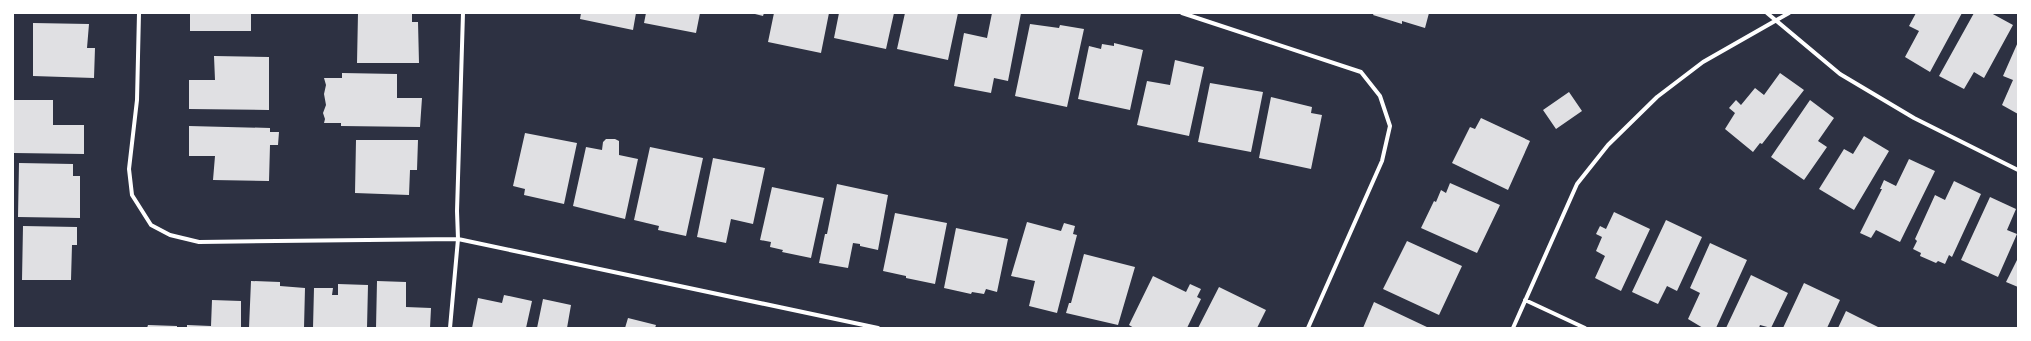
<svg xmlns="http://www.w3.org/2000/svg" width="2031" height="341" font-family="'Sofia Sans Condensed',sans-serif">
<rect width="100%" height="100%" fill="#2d3142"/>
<path fill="#e0e0e3" d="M190,13H251V31H190Z
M358,13H412V22H418L419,63H357Z
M581,13H636L633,30L580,19Z
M646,13H700L696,33L644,23Z
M751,13H764L763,16Z
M774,13H829L821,53L768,42Z
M839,13H894L886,49L834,38Z
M905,13H958L948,60L897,49Z
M992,13H1021L1008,81L994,78L991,93L954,86L964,33L987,38Z
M1374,13H1429L1425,28L1402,21V24L1373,15Z
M1916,13H1962L1930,72L1905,57L1919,31L1909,26Z
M1974,13H1991L2013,25L1984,78L1974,72L1964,89L1939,76Z
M33,23L89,24L87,48H95L94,78L33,76Z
M1030,24L1059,28L1060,25L1084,29L1067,107L1015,96Z
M2018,42V114L2002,105L2013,80L2003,76Z
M1114,43L1143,50L1130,110L1078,99L1089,46L1101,49L1102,44L1114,46Z
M214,56L269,57V110L189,109V80H215Z
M1175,60L1204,67L1189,136L1137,125L1147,81L1170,85Z
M342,73L397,74V98H422L420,127L341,126V123H324L325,119L323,113L326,105L324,94L326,85L324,78H342Z
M1780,73L1804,90L1762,144L1760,143L1753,152L1725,129L1735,113L1729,108L1736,100L1741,105L1755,88L1764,95Z
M1210,83L1263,92L1251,152L1198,142Z
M1569,92L1582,111L1556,129L1543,110Z
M1271,97L1312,107L1311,113L1322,115L1311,169L1259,158Z
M14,100H53V125H84V154L14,153Z
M1810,100L1834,118L1818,141L1827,147L1804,180L1771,157Z
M1481,118L1530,141L1508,190L1452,163L1470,127L1475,129Z
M189,126L270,128V132H279L278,145H270L269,181L213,180L215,156H189Z
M525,133L577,143L564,204L524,195L525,189L513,186Z
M1864,136L1889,151L1854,210L1819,189L1844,149L1853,154Z
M606,139H615L619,141V155L638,159L625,219L573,206L586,147L602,150L603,142Z
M356,140H418L417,170H410L409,195L355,193Z
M650,147L703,158L686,236L658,230L659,226L634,220Z
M713,158L765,168L753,224L731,219L726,243L697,237Z
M1909,159L1935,171L1900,242L1876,230L1871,238L1860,233L1882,189H1880L1884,180L1896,186Z
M19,163L73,164V176H80V218L18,217Z
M1954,181L1981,194L1952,257L1949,255L1945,264L1938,261L1936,263L1920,256L1921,253L1913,249L1917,241L1915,239L1935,195L1945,200Z
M1450,183L1500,205L1477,253L1421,228L1434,201L1436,202L1441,190L1446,193Z
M837,184L888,195L878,250L860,246V244L853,243L848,268L819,263L825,234H827Z
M772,187L824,198L811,258L782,252L783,250L770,247L771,242L760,240Z
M1990,197L2016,209L2007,230L2017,234L1998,277L1961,260Z
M1614,212L1650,229L1621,291L1595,278L1605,256L1596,251L1602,237L1596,234L1600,226L1606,229Z
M895,213L947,223L935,284L906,278V276L883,271Z
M1666,220L1702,237L1677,291L1667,286L1658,304L1632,292Z
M1027,222L1061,231L1064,223L1075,226L1073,234L1077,235L1057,313L1029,306L1035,281L1011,276Z
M23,226L77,227V245H72L71,280H22Z
M956,228L1008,239L997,292L986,289L984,294L972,292L971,294L944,288Z
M1407,241L1462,266L1439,315L1383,289Z
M1710,243L1747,260L1716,328H1703L1688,319L1700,293L1690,288Z
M1084,254L1135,267L1118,325L1066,313L1069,303H1071Z
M2018,258V287L2006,282Z
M1751,275L1788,293L1771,328L1760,325L1759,328H1726Z
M1153,276L1186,292L1190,284L1201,289L1197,297L1201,299L1187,328H1134L1129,325Z
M251,281L280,282V286L305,288L304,328H249Z
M377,281L406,282V307L431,308L430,328H376Z
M1804,283L1840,300L1827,328H1783Z
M338,284L368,285L367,328H313L314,288H333L332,295H338Z
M1219,287L1266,310L1257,328H1198Z
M504,295L532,301L526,328H472L478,298L502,303Z
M543,299L571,305L567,328H537Z
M212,300L241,301V328H187V325L211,326Z
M1374,302L1429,328H1363Z
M1846,311L1880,328H1838Z
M628,318L656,325L655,328H625Z
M148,325L177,326V328H147Z"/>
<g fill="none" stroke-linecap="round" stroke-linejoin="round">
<path stroke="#fff" stroke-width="4" d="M139,13L137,100L129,169L132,195L151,225L170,235L199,242L458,239L878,328
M1182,13L1361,72L1380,96L1390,126L1382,161L1308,328
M1767,13L1840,74L1914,118L2018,170
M1525,300L1585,328
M450,328L458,239L457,211L463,13
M1513,328L1577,184L1608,145L1657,97L1703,62L1789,13"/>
</g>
<rect width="2031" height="341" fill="none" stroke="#ffffff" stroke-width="28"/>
</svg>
